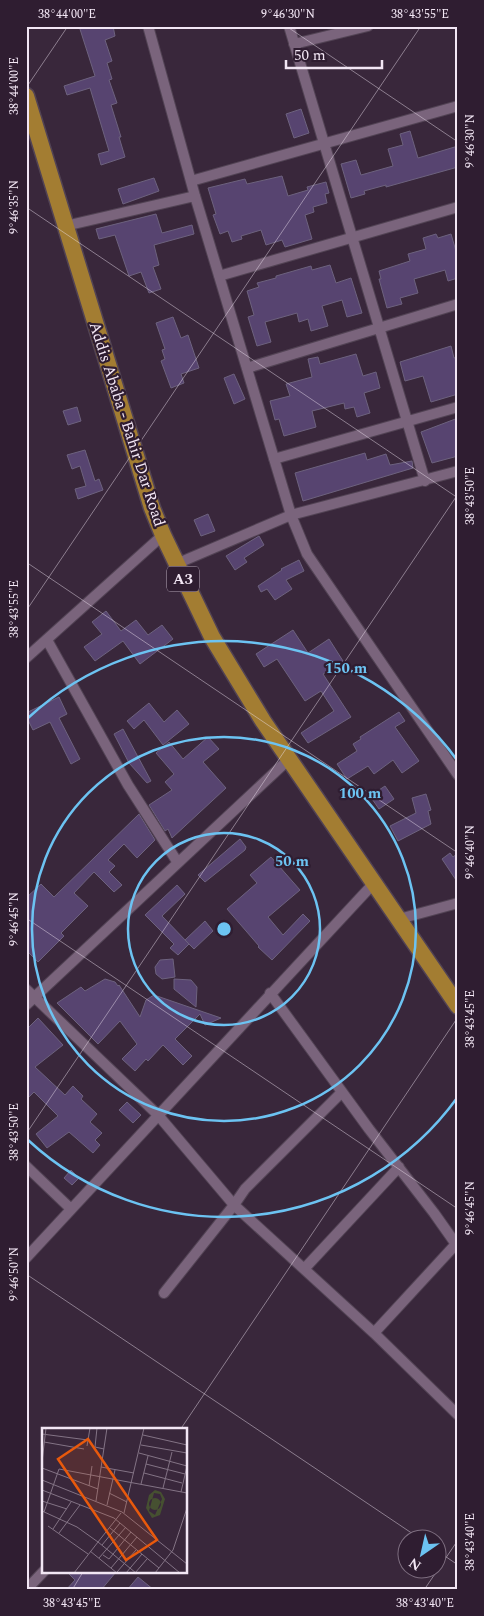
<svg xmlns="http://www.w3.org/2000/svg" width="484" height="1616" font-family="Spectral,serif">
<rect width="100%" height="100%" fill="#39273b"/>
<path fill="#574470" stroke="#6d627e" d="M79,26H113L115,36L105,40L112,61L107,63L112,79L109,80L117,103L111,105L121,137H119L125,157L101,165L98,154L109,151L90,88L67,95L64,86L95,76Z
M301,109L309,133L294,138L286,114Z
M410,131L418,158L458,146V167L386,187V185L364,191L365,194L351,198L341,164L356,160L361,175L393,166L388,149L403,145L400,134Z
M282,176L288,196L308,190L307,187L326,182L329,193L325,194L327,203L313,207L314,212L305,215L312,239L285,247L282,240L266,245L261,230L241,236L242,239L232,242L228,231L220,234L213,215L216,214L208,188L245,179L247,184Z
M154,178L159,191L123,204L118,189Z
M156,214L162,233L192,225L194,234L154,245L159,265L153,267L161,289L149,293L141,272L129,276L115,235L99,239L96,229Z
M436,234L438,238L451,234L458,258V278L448,281L445,270L414,279L418,293L400,298L402,304L387,308L379,279H381L379,271L410,261L408,254L426,249L423,238Z
M330,265L336,283L351,278L362,313L347,317L342,300L322,306L328,326L311,331L308,319L299,322L297,313L265,322L271,342L257,346L248,317L254,315L247,291L259,287L257,283L276,278V276L311,266L312,270Z
M173,317L181,338L188,335L199,368L181,374L184,383L171,388L161,361L165,359L162,350L165,349L156,323Z
M451,346L454,358L458,357V394L431,402L423,376L405,381L400,362Z
M356,354L363,376L376,372L380,388L364,393L370,413L357,417L354,407L345,409L344,403L312,411L316,427L284,436L279,419L275,420L270,401L290,396L286,384L312,377L308,359L318,357L320,364Z
M234,374L245,399L234,404L224,378Z
M77,407L81,421L68,425L63,411Z
M458,418V456L432,463L421,432Z
M85,450L95,481L99,479L103,490L78,499L75,489L86,486L80,466L72,469L67,455Z
M365,453L367,460L386,454L390,465L412,461L413,468L303,501L295,473Z
M208,514L215,531L201,536L194,520Z
M259,536L264,545L244,558L247,562L235,570L226,556Z
M299,560L304,571L286,580L292,589L275,600L267,589L261,592L258,586L282,570L281,569Z
M106,611L121,631L136,620L148,635L162,625L173,639L140,664L123,641L95,661L84,647L102,634L92,622Z
M293,630L308,653L329,639L343,661L323,674L351,717L308,743L301,733L334,711L321,691L305,701L277,659L264,667L256,654Z
M59,697L67,714L59,718L80,759L71,764L50,722L33,730L26,716V713Z
M149,703L164,722L177,710L189,724L163,745L144,720L134,729L127,721Z
M399,712L405,721L395,727L419,761L402,773L393,760L374,774L368,766L347,779L337,764L357,751L353,744L361,739L360,737Z
M123,729L151,781L147,783L129,763L114,734Z
M208,737L219,749L203,762L226,788L172,838L168,829L165,831L149,805L172,790L165,782L174,774L156,753L169,742L183,759Z
M385,786L394,799L379,809L370,796Z
M426,794L431,810L428,811L431,824L398,841L390,826L416,813L412,798Z
M139,814L155,840L137,858L124,844L108,860L115,866L109,872L122,885L114,892L94,872L74,893L88,906L61,933L64,936L38,962L26,950V898L41,884L54,897Z
M240,839L246,847L245,850L205,882L198,875Z
M450,853L453,857L458,853V883L442,859Z
M271,857L300,890L268,917L283,935L303,914L310,921L272,960L258,947L259,946L227,909L257,883L250,875Z
M177,885L185,894L162,916L189,944L178,955L170,948L174,944L145,915Z
M205,921L213,931L194,949L185,940Z
M173,959L175,977L162,979L156,974L155,967L160,960Z
M105,979L115,982L118,986L119,985L140,1017L146,1000L154,995L221,1018L205,1025L200,1014L175,1039L192,1056L183,1065L163,1045L148,1061L146,1059L135,1071L122,1059L137,1044L120,1021L98,1044L57,1003L81,987L85,991Z
M174,979L191,980L197,987L196,1007L174,989Z
M38,1018L63,1045L35,1067L65,1095L73,1086L83,1096L81,1099L97,1114L90,1122L102,1133L95,1140L100,1145L93,1153L69,1132L47,1148L36,1134L58,1116L34,1092L26,1100V1030Z
M127,1102L141,1115L133,1123L119,1110Z
M71,1170L79,1178L72,1185L64,1178Z
M67,1572H116L101,1590H66L75,1580Z
M138,1577L154,1590H127Z"/>
<g fill="none" stroke-linecap="round" stroke-linejoin="round">
<g stroke="#524354" stroke-width="12">
<path id="minor" d="M148,26L195,196L291,515L307,554L458,775
M289,26L425,481
M294,44L368,26
M191,181L458,106
M65,226L195,196
M219,276L458,207
M247,368L458,304
M274,459L458,407
M176,564L291,515L458,471
M47,640L128,785L178,863
M26,658L163,535
M399,919L458,903
M26,989L158,1115L234,1205L374,1333L458,1415
M270,993L369,1129L434,1213L458,1247
M26,1005L289,759
M26,1166L71,1209
M26,1258L374,883
M305,1268L399,1167
M164,1293L234,1205L245,1189L342,1092
M374,1333L456,1244
M26,1590L44,1571"/>
</g>
<g stroke="#524354" stroke-width="19">
<path id="trunk" d="M26,96L152,508L163,535L212,637L263,721L458,1006"/>
</g>
<use href="#minor" stroke="#7a647c" stroke-width="10"/>
<use href="#trunk" stroke="#a37d32" stroke-width="16"/>
</g>
<path fill="none" stroke="#f2e6f4" stroke-width="1" stroke-opacity="0.45" d="M286,26L458,142M26,88L68,26M26,207L458,498M26,562L458,853M26,611L421,26M26,918L458,1209M26,1134L458,494M26,1274L419,1538M180,1430L458,1017M436,1550L458,1565M72,1590L83,1572M424,1590L458,1540"/>
<g fill="none" stroke="#6cc3f2" stroke-width="2.5">
<circle cx="224" cy="929" r="96"/>
<circle cx="224" cy="929" r="192"/>
<path d="M457 1098A288 288 0 0 1 28 1140M28 718A288 288 0 0 1 457 760"/>
</g>
<g text-anchor="middle" dominant-baseline="central" stroke-width="4.5" stroke-linejoin="round" paint-order="stroke">
<rect fill="#2f1d31" stroke="#b8aaba" stroke-width="1" x="167" y="566.5" width="32" height="25" rx="4"/>
<g font-size="15" font-weight="bold" fill="#f2e6f4">
<text x="183" y="579">A3</text>
</g>
<g font-size="16" fill="#f2e6f4" stroke="#2f1d31">
<text transform="translate(127 424) rotate(72)">Addis Ababa - Bahir Dar Road</text>
</g>
</g>
<g transform="translate(42 1428)">
<rect width="145" height="145" fill="#39273b"/>
<path d="M113,62L119,64L123,71L118,87L110,90L104,80L107,67ZM112,65L118,66L120,71L113,87L107,83ZM107 76a6 6 0 1 1 12 0a6 6 0 1 1-12 0Z" fill="#465031" fill-rule="evenodd"/>
<path fill="none" stroke="#837385" stroke-width="1" d="M55,0L53,19L62,21M0,6L46,12M101,7L145,17M2,14L42,21M99,17L145,25M45,18L48,0M97,25L145,38M0,34L4,0M104,36L143,46M59,39L92,45M0,40L56,61M102,45L140,55M0,52L80,84L145,136M99,56L106,28M47,58L50,38M121,60L130,24M0,62L72,90L138,145M139,64L145,38M67,65L85,74M0,73L25,81M54,73L65,0M65,77L73,42M0,83L35,99L56,114L32,145M2,84L17,41L145,65M79,85L56,114L94,145M82,85L102,0M6,98L46,126M68,100L117,140M11,101L29,74M17,105L38,77M60,117L78,95M48,123L75,145M61,127L67,131L89,104M57,130L84,99M69,140L95,109M75,144L94,122M84,145L100,126M93,145L105,131M113,145L131,122L145,80"/>
<path fill="#e8590c" fill-opacity="0.15" stroke="#e8590c" stroke-width="2.5" d="M46,11L115,112L84,132L16,31Z"/>
<rect width="145" height="145" fill="none" stroke="#f2e6f4" stroke-width="2.5"/>
</g>
<circle cx="224" cy="929" r="8" fill="#6cc3f2" stroke="#2f1d31" stroke-width="2.5"/>
<g font-size="15" text-anchor="middle" font-weight="bold" fill="#6cc3f2" stroke="#2f1d31" stroke-width="4.5" stroke-linejoin="round" paint-order="stroke">
<text x="346" y="673">150 m</text>
<text x="360" y="798">100 m</text>
<text x="292" y="866">50 m</text>
</g>
<rect width="484" height="1616" fill="none" stroke="#2f1d31" stroke-width="55"/>
<g transform="translate(422 1554) rotate(214)"><circle r="24" fill="#2f1d31" stroke="#7d6d7f"/>
<path d="M0-4L9 19L0 12L-9 19Z" fill="#6cc3f2"/>
<text y="-8" font-size="14" font-weight="bold" text-anchor="middle" fill="#f2e6f4">N</text>
</g>
<path d="M286 60v8h96v-8" fill="none" stroke="#f2e6f4" stroke-width="2.5"/>
<text x="294" y="60" font-size="15" fill="#f2e6f4" stroke="#2f1d31" stroke-width="4" paint-order="stroke">50 m</text>
<rect x="28" y="28" width="428" height="1560" fill="none" stroke="#f2e6f4" stroke-width="2"/>
<g font-size="12" text-anchor="middle" fill="#f2e6f4">
<text x="67" y="18">38°44'00"E</text>
<text x="288" y="18">9°46'30"N</text>
<text x="420" y="18">38°43'55"E</text>
<text transform="translate(14 86) rotate(-90)" y="4">38°44'00"E</text>
<text transform="translate(470 141) rotate(-90)" y="4">9°46'30"N</text>
<text transform="translate(14 207) rotate(-90)" y="4">9°46'35"N</text>
<text transform="translate(470 496) rotate(-90)" y="4">38°43'50"E</text>
<text transform="translate(14 609) rotate(-90)" y="4">38°43'55"E</text>
<text transform="translate(470 852) rotate(-90)" y="4">9°46'40"N</text>
<text transform="translate(14 919) rotate(-90)" y="4">9°46'45"N</text>
<text transform="translate(470 1019) rotate(-90)" y="4">38°43'45"E</text>
<text transform="translate(14 1132) rotate(-90)" y="4">38°43'50"E</text>
<text transform="translate(470 1208) rotate(-90)" y="4">9°46'45"N</text>
<text transform="translate(14 1274) rotate(-90)" y="4">9°46'50"N</text>
<text transform="translate(470 1542) rotate(-90)" y="4">38°43'40"E</text>
<text x="72" y="1607">38°43'45"E</text>
<text x="425" y="1607">38°43'40"E</text>
</g>
</svg>
